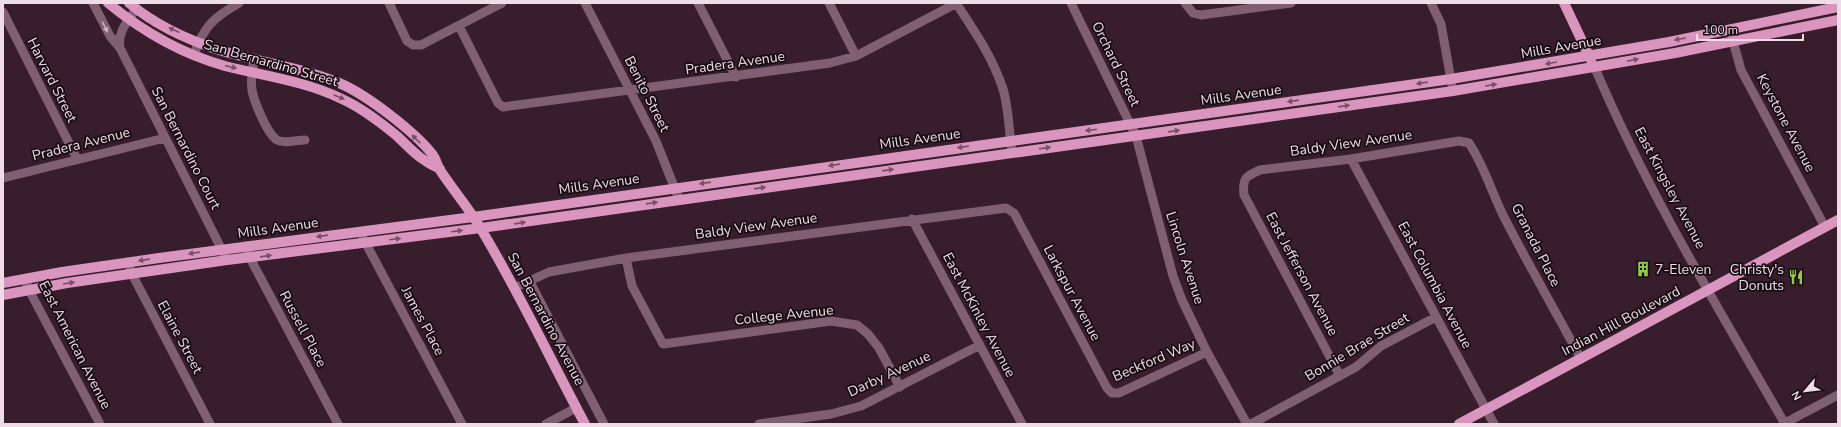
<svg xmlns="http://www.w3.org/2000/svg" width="1841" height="427" font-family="'Nunito Sans',sans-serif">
<rect width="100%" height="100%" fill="#381d2d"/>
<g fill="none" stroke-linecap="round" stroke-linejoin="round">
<path stroke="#805f72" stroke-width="9" d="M93,3L110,36L120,48
M389,3L407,41L413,45H421L502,3
M585,3L656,141L679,199
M698,3L736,77
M829,3L856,56
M956,3C974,30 993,58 1003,89C1009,109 1009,132 1012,153
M1071,3L1136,136L1173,276L1182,300L1207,352L1247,424
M1185,3L1193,13L1201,15L1291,3
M1431,3L1441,24L1453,91
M136,9C128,21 117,32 120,48L227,260
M3,12L77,159
M459,26L498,103L503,107L830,63L856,56L957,3
M1732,29L1733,41L1741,70L1825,227
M194,55C203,27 214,17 239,3
M254,58C253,68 250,80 252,90C254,101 267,134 277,140C284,144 296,140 305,140
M1595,68C1647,191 1718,308 1785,424
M1351,159L1494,424
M3,178L165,138
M912,219L1022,424
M363,238L462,424
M246,246L250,258L338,424
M626,258L632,286L663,344L831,321L857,325L868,334L879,348L900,387
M128,262L132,274L210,424
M25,279L29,290L100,424
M529,280L604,424
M514,288L549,272L626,258L1006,208L1014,213L1107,388L1112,393H1119L1207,352
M1340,376L1244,195C1242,178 1246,176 1260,170L1351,159L1459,141L1469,143C1485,167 1492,194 1505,219C1529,266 1556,312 1581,359
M1785,423L1838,395
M546,424L576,408
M759,424L831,414L861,406L980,345
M1251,424L1356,367L1381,346L1436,317"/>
<path stroke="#d995bd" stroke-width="10" d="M108,3C142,31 182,54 225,66C264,76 305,81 342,99C362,108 380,122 397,136C412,150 421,161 440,169
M129,3C154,24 188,40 219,50C259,62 300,67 339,83C366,94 415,132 433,155C436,159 437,165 440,170C453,190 469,208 481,229C519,292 550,359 585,424
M1564,3L1591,60
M3,283L62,272L159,258L473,217L1451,79L1669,42L1838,7
M3,295L67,283L227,260L481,228L1453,91L1675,53L1838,20
M1459,424L1838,220"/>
</g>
<defs><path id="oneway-solid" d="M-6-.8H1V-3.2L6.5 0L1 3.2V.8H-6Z"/></defs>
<use fill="#c8b0bd" href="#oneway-solid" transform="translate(105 27) rotate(63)"/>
<g fill="#785068">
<use href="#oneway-solid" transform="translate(174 30) rotate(-155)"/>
<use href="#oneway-solid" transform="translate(1680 39) rotate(169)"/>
<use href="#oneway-solid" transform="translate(1633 60) rotate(-11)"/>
<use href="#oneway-solid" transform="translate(1551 63) rotate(170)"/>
<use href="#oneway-solid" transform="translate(231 67) rotate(13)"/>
<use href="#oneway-solid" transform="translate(1422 83) rotate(172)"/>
<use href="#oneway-solid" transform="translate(1491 85) rotate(-9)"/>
<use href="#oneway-solid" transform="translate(339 97) rotate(23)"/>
<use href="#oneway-solid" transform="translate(1293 101) rotate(172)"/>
<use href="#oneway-solid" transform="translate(1344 106) rotate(-8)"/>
<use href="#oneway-solid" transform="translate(1091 130) rotate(173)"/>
<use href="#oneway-solid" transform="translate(1174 131) rotate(-8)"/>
<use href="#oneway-solid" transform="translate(416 139) rotate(-136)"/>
<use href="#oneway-solid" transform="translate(963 147) rotate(172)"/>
<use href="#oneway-solid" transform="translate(1045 148) rotate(-8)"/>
<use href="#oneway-solid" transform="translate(834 165) rotate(172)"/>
<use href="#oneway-solid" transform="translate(888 170) rotate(-8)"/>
<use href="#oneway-solid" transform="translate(705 183) rotate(172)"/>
<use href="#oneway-solid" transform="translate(760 188) rotate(-8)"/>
<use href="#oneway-solid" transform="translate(652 203) rotate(-8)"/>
<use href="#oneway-solid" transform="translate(520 223) rotate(-8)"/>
<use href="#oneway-solid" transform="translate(457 231) rotate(-7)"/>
<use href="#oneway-solid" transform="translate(322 236) rotate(172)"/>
<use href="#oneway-solid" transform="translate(395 239) rotate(-7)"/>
<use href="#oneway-solid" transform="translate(194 253) rotate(172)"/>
<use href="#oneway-solid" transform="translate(266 256) rotate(-8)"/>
<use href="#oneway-solid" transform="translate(144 260) rotate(172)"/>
<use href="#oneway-solid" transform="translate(69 283) rotate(-9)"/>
</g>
<defs>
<g id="building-bare" transform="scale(1.2)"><path d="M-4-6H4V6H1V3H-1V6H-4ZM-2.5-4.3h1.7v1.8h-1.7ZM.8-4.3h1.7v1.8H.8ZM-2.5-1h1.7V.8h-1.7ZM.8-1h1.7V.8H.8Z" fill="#92cd3e" stroke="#180c13" stroke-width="2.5" paint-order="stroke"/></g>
<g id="restaurant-bare" transform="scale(1.2)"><path d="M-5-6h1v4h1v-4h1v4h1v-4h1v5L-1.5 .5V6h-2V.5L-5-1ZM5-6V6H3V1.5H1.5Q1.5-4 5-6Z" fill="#92cd3e" stroke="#180c13" stroke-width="2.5" paint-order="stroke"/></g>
</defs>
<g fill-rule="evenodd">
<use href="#building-bare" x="1643" y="269"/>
<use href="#restaurant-bare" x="1796" y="277"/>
</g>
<g text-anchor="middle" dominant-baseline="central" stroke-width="3.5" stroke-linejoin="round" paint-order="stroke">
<g font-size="14" fill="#eedce6" stroke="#180c13">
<text transform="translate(1561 47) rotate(-10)">Mills Avenue</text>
<text transform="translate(271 63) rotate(16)">San Bernardino Street</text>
<text transform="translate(735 63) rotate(-8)">Pradera Avenue</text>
<text transform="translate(1116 64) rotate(64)">Orchard Street</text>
<text transform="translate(52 80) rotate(63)">Harvard Street</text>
<text transform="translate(647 94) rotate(63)">Benito Street</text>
<text transform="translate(1241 95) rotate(-8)">Mills Avenue</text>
<text transform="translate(1786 123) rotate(62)">Keystone Avenue</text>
<text transform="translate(920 139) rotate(-8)">Mills Avenue</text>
<text transform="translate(1351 143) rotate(-8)">Baldy View Avenue</text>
<text transform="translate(81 144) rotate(-14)">Pradera Avenue</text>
<text transform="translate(186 148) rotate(63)">San Bernardino Court</text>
<text transform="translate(599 184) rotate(-8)">Mills Avenue</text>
<text transform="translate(1670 188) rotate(62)">East Kingsley Avenue</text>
<text transform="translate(756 226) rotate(-8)">Baldy View Avenue</text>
<text transform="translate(278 228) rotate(-8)">Mills Avenue</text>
<text transform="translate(1536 245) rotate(63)">Granada Place</text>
<text transform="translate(1185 258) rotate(72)">Lincoln Avenue</text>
<text transform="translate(1302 274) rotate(62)">East Jefferson Avenue</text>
<text transform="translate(1435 285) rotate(62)">East Columbia Avenue</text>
<text transform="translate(1072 293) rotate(62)">Larkspur Avenue</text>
<text transform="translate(784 315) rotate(-6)">College Avenue</text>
<text transform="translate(979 315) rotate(62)">East McKinley Avenue</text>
<text transform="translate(546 319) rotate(62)">San Bernardino Avenue</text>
<text transform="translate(423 321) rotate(62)">James Place</text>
<text transform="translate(1621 321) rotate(-28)">Indian Hill Boulevard</text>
<text transform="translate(303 329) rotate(62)">Russell Place</text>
<text transform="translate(180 337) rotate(62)">Elaine Street</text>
<text transform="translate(75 345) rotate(63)">East American Avenue</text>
<text transform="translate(1357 347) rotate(-31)">Bonnie Brae Street</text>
<text transform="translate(1154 360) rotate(-23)">Beckford Way</text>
<text transform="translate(889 374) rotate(-25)">Darby Avenue</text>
</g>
<g font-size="14" fill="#eedce6" stroke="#180c13" text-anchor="start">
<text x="1655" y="269">7-Eleven</text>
<text x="1784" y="269" text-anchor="end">Christy's<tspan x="1784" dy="16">Donuts</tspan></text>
</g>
</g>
<rect width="1841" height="427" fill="none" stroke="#eedce6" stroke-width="8"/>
<g transform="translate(1805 391) rotate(242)" stroke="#180c13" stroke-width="3" paint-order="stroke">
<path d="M0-3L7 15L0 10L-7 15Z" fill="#eedce6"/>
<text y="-6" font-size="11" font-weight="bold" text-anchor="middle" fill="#eedce6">N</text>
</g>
<path d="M1697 34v6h106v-6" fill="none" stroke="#eedce6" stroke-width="2"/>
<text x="1703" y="34" font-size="12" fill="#eedce6" stroke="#180c13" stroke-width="3" paint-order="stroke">100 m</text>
</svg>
